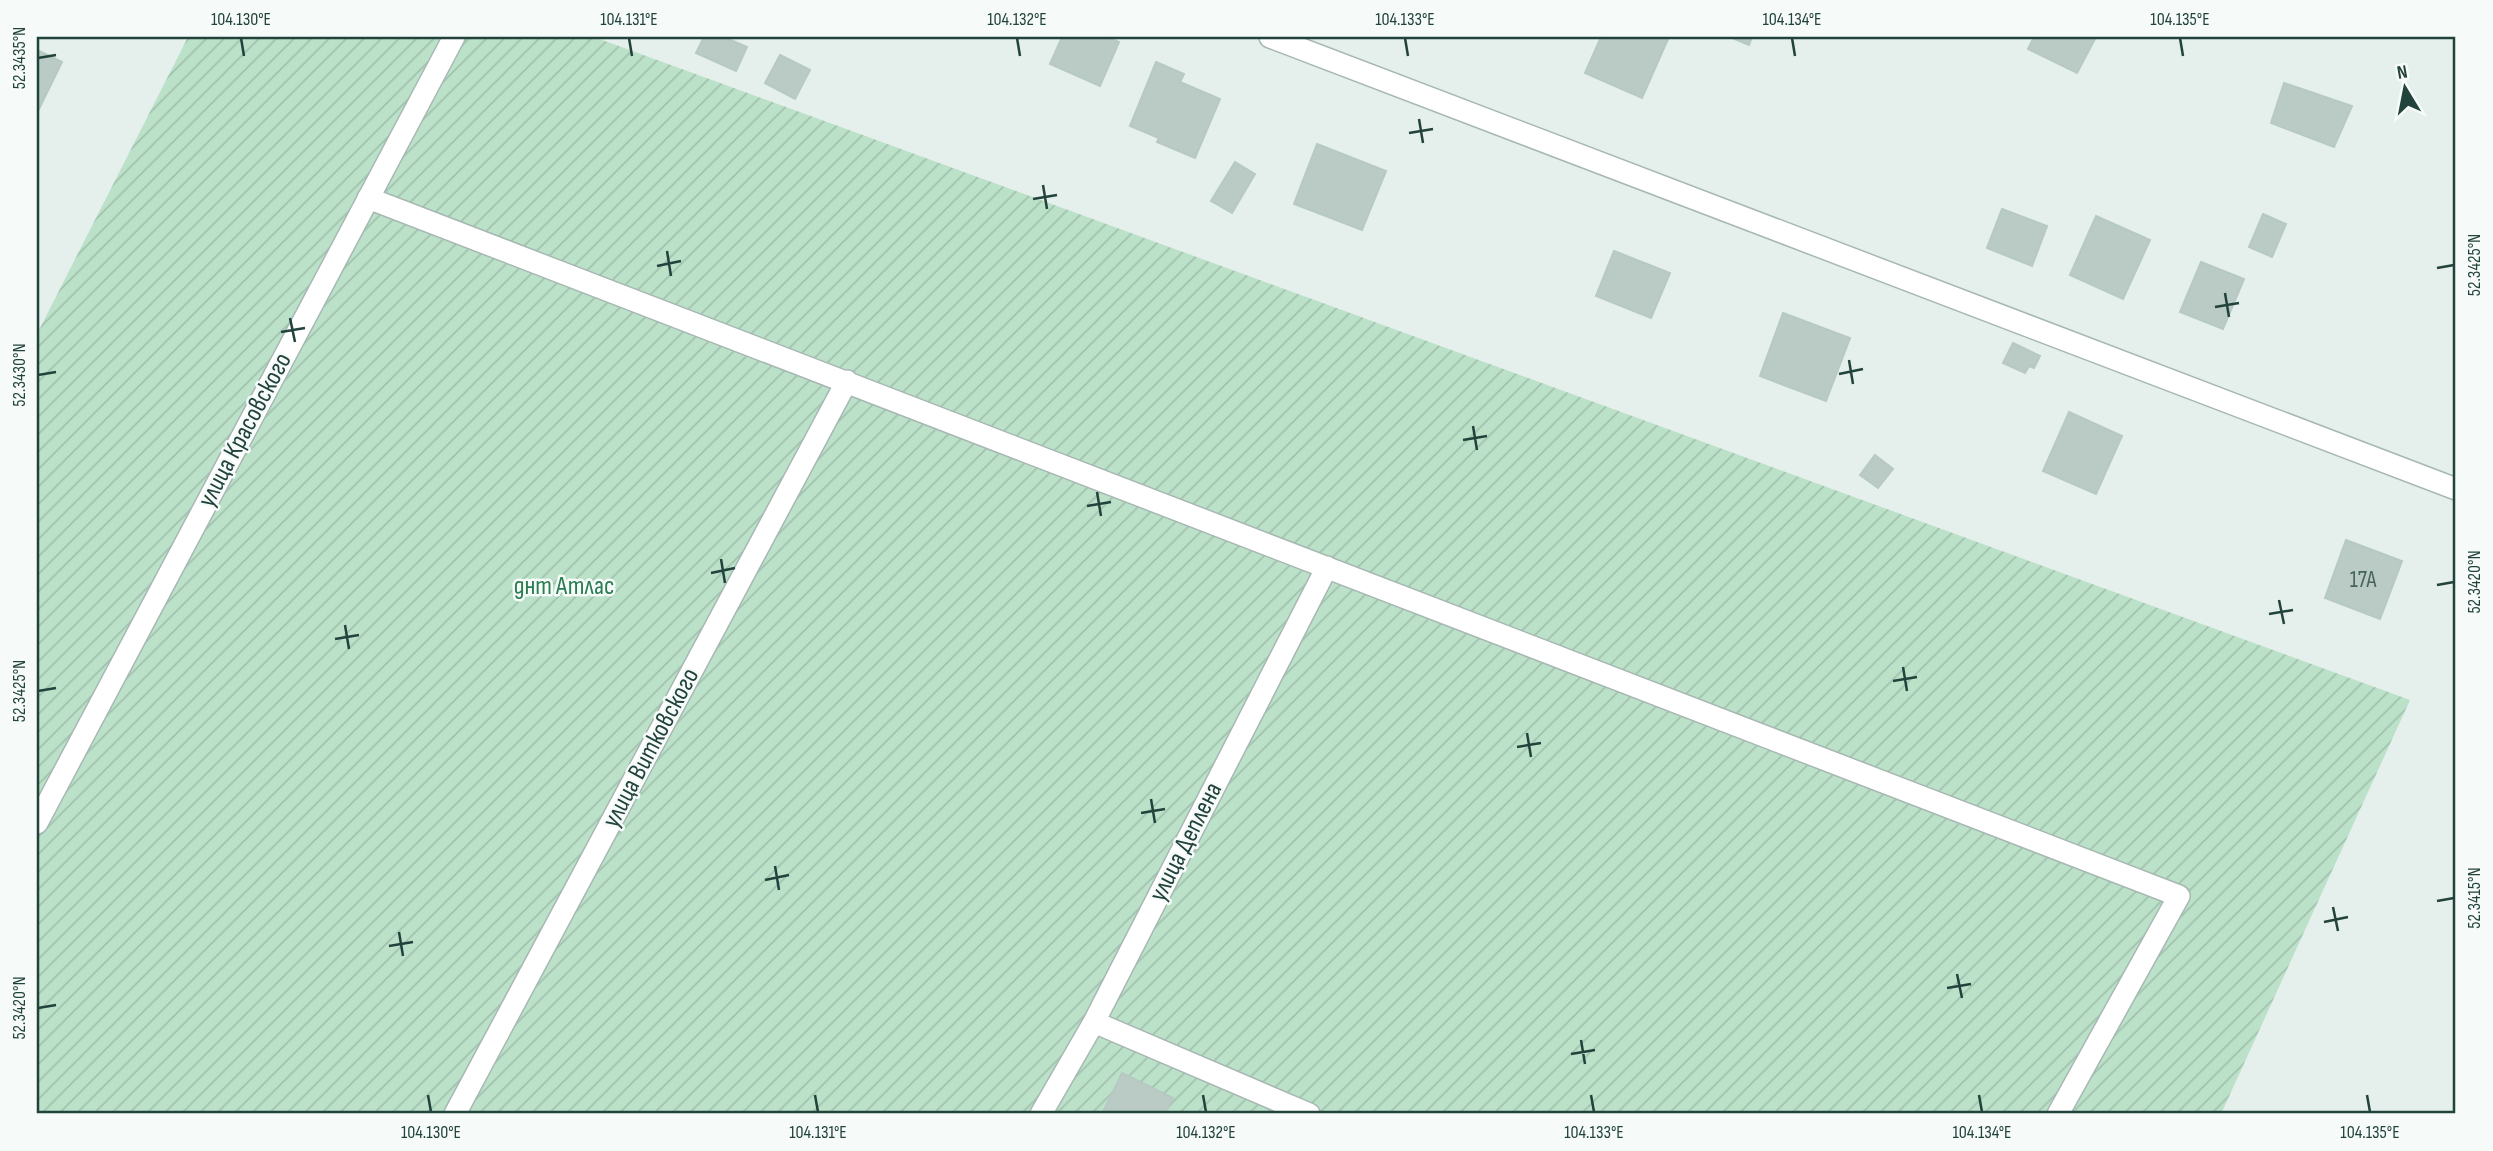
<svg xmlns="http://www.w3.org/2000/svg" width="2493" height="1151" font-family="'Sofia Sans Condensed',sans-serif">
<defs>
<pattern id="garden-furrows" width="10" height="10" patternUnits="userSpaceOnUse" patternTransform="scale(1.75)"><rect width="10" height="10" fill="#bce1c9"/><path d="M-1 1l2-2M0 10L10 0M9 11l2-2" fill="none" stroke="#a1c2ae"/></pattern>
</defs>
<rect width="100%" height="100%" fill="#e5efeb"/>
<path fill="url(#garden-furrows)" d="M188,37H594L2410,700L2221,1114H37V334Z"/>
<path fill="#bacac4" stroke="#b6c9c3" stroke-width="2" d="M704,37H724L747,47L736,71L696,53Z
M1062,37H1107L1119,42L1100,86L1050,64Z
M1601,37H1663L1668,39L1642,98L1585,73Z
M1730,37H1752L1749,45Z
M2034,37H2096L2077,73L2028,49Z
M37,50L62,62L38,111H37Z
M780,55L810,70L795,99L765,83Z
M1156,62L1184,74L1180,82L1220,99L1195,158L1157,142L1159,138L1130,126Z
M2284,83L2352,106L2334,147L2271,123Z
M1317,144L1386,171L1362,230L1294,204Z
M1235,162L1255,174L1232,213L1211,201Z
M2002,209L2047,226L2032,266L1987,248Z
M2263,214L2286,224L2272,257L2249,247Z
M2096,216L2150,240L2123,299L2070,275Z
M1614,251L1670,273L1651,318L1596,296Z
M2201,262L2244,279L2223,329L2180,312Z
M1783,313L1850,338L1826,401L1760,376Z
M2013,343L2040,356L2034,368L2029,366L2025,373L2003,363Z
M2069,412L2122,436L2096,494L2043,471Z
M1875,455L1893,469L1878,488L1860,475Z
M2346,540L2402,561L2380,619L2325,598Z
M1122,1073L1173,1098L1165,1114H1102Z"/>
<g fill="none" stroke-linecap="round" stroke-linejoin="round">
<g stroke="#a7b8b3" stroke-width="24">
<path id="minor" d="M1270,37L2456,489
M368,198L2179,896L2058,1114
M37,823L454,37
M1094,1022L1309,1114
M455,1114L847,381
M1041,1114L1094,1022L1327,567"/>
</g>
<use href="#minor" stroke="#fff" stroke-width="21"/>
</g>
<path fill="none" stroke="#22423c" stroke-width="2.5" d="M241,38L244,56M629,38L632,56M1017,38L1020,56M1405,38L1408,56M1792,38L1795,56M2180,38L2183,56M38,58L56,55M1419,119L1423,143M1409,133L1433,129M1043,185L1047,209M1033,199L1057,195M667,251L671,276M657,266L681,261M2437,268L2454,265M2225,293L2229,317M2215,307L2239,303M290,318L295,342M281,332L305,328M1849,360L1853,384M1839,374L1863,369M38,375L56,372M1473,426L1477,450M1463,440L1487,436M1097,492L1101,516M1087,506L1111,502M721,559L725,583M711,573L735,568M2437,585L2454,582M2279,600L2284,624M2269,614L2293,610M345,625L349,649M335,639L359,635M1903,667L1907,691M1893,681L1917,677M38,691L56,688M1527,733L1531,757M1517,747L1541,743M1151,799L1155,823M1141,813L1165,809M775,866L779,890M765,880L789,875M2437,901L2454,898M2333,907L2338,931M2324,922L2348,917M399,932L403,956M389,946L413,942M1957,974L1962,998M1947,988L1971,984M38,1008L56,1005M1581,1040L1585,1064M1571,1054L1595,1050M428,1095L431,1112M815,1095L818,1112M1203,1095L1206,1112M1591,1095L1594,1112M1979,1095L1982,1112M2367,1095L2370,1112"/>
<g text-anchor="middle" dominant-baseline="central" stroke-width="5" stroke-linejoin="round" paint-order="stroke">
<g font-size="23" fill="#48645e">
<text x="2363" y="580">17А</text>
</g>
<g font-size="26" fill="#22423c" stroke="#f6fbf9">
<text transform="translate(245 430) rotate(-62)">улица Красовского</text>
<text transform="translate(651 748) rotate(-62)">улица Витковского</text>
<text transform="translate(1186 842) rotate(-63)">улица Деплена</text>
</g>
<g font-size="26" fill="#297d4f" stroke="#f6fbf9">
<text x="564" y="586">днт Атлас</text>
</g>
</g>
<rect width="2493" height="1151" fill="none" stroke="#f6fbf9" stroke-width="77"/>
<g transform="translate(2405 88) rotate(350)" stroke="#f6fbf9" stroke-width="5" paint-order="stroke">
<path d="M0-5L12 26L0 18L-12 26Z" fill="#22423c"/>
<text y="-10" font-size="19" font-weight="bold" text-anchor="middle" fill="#22423c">N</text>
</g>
<rect x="38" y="38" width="2416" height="1074" fill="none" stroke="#22423c" stroke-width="2.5"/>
<g font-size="18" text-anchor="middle" fill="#22423c">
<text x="241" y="25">104.130°E</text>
<text x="629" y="25">104.131°E</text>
<text x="1017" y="25">104.132°E</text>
<text x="1405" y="25">104.133°E</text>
<text x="1792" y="25">104.134°E</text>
<text x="2180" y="25">104.135°E</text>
<text transform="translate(19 58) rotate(-90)" y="6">52.3435°N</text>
<text transform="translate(2474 265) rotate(-90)" y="6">52.3425°N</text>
<text transform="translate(19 375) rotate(-90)" y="6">52.3430°N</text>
<text transform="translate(2474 582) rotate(-90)" y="6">52.3420°N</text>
<text transform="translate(19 691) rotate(-90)" y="6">52.3425°N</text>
<text transform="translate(2474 898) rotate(-90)" y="6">52.3415°N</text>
<text transform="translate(19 1008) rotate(-90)" y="6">52.3420°N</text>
<text x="431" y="1138">104.130°E</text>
<text x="818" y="1138">104.131°E</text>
<text x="1206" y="1138">104.132°E</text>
<text x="1594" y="1138">104.133°E</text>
<text x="1982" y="1138">104.134°E</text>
<text x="2370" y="1138">104.135°E</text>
</g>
</svg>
